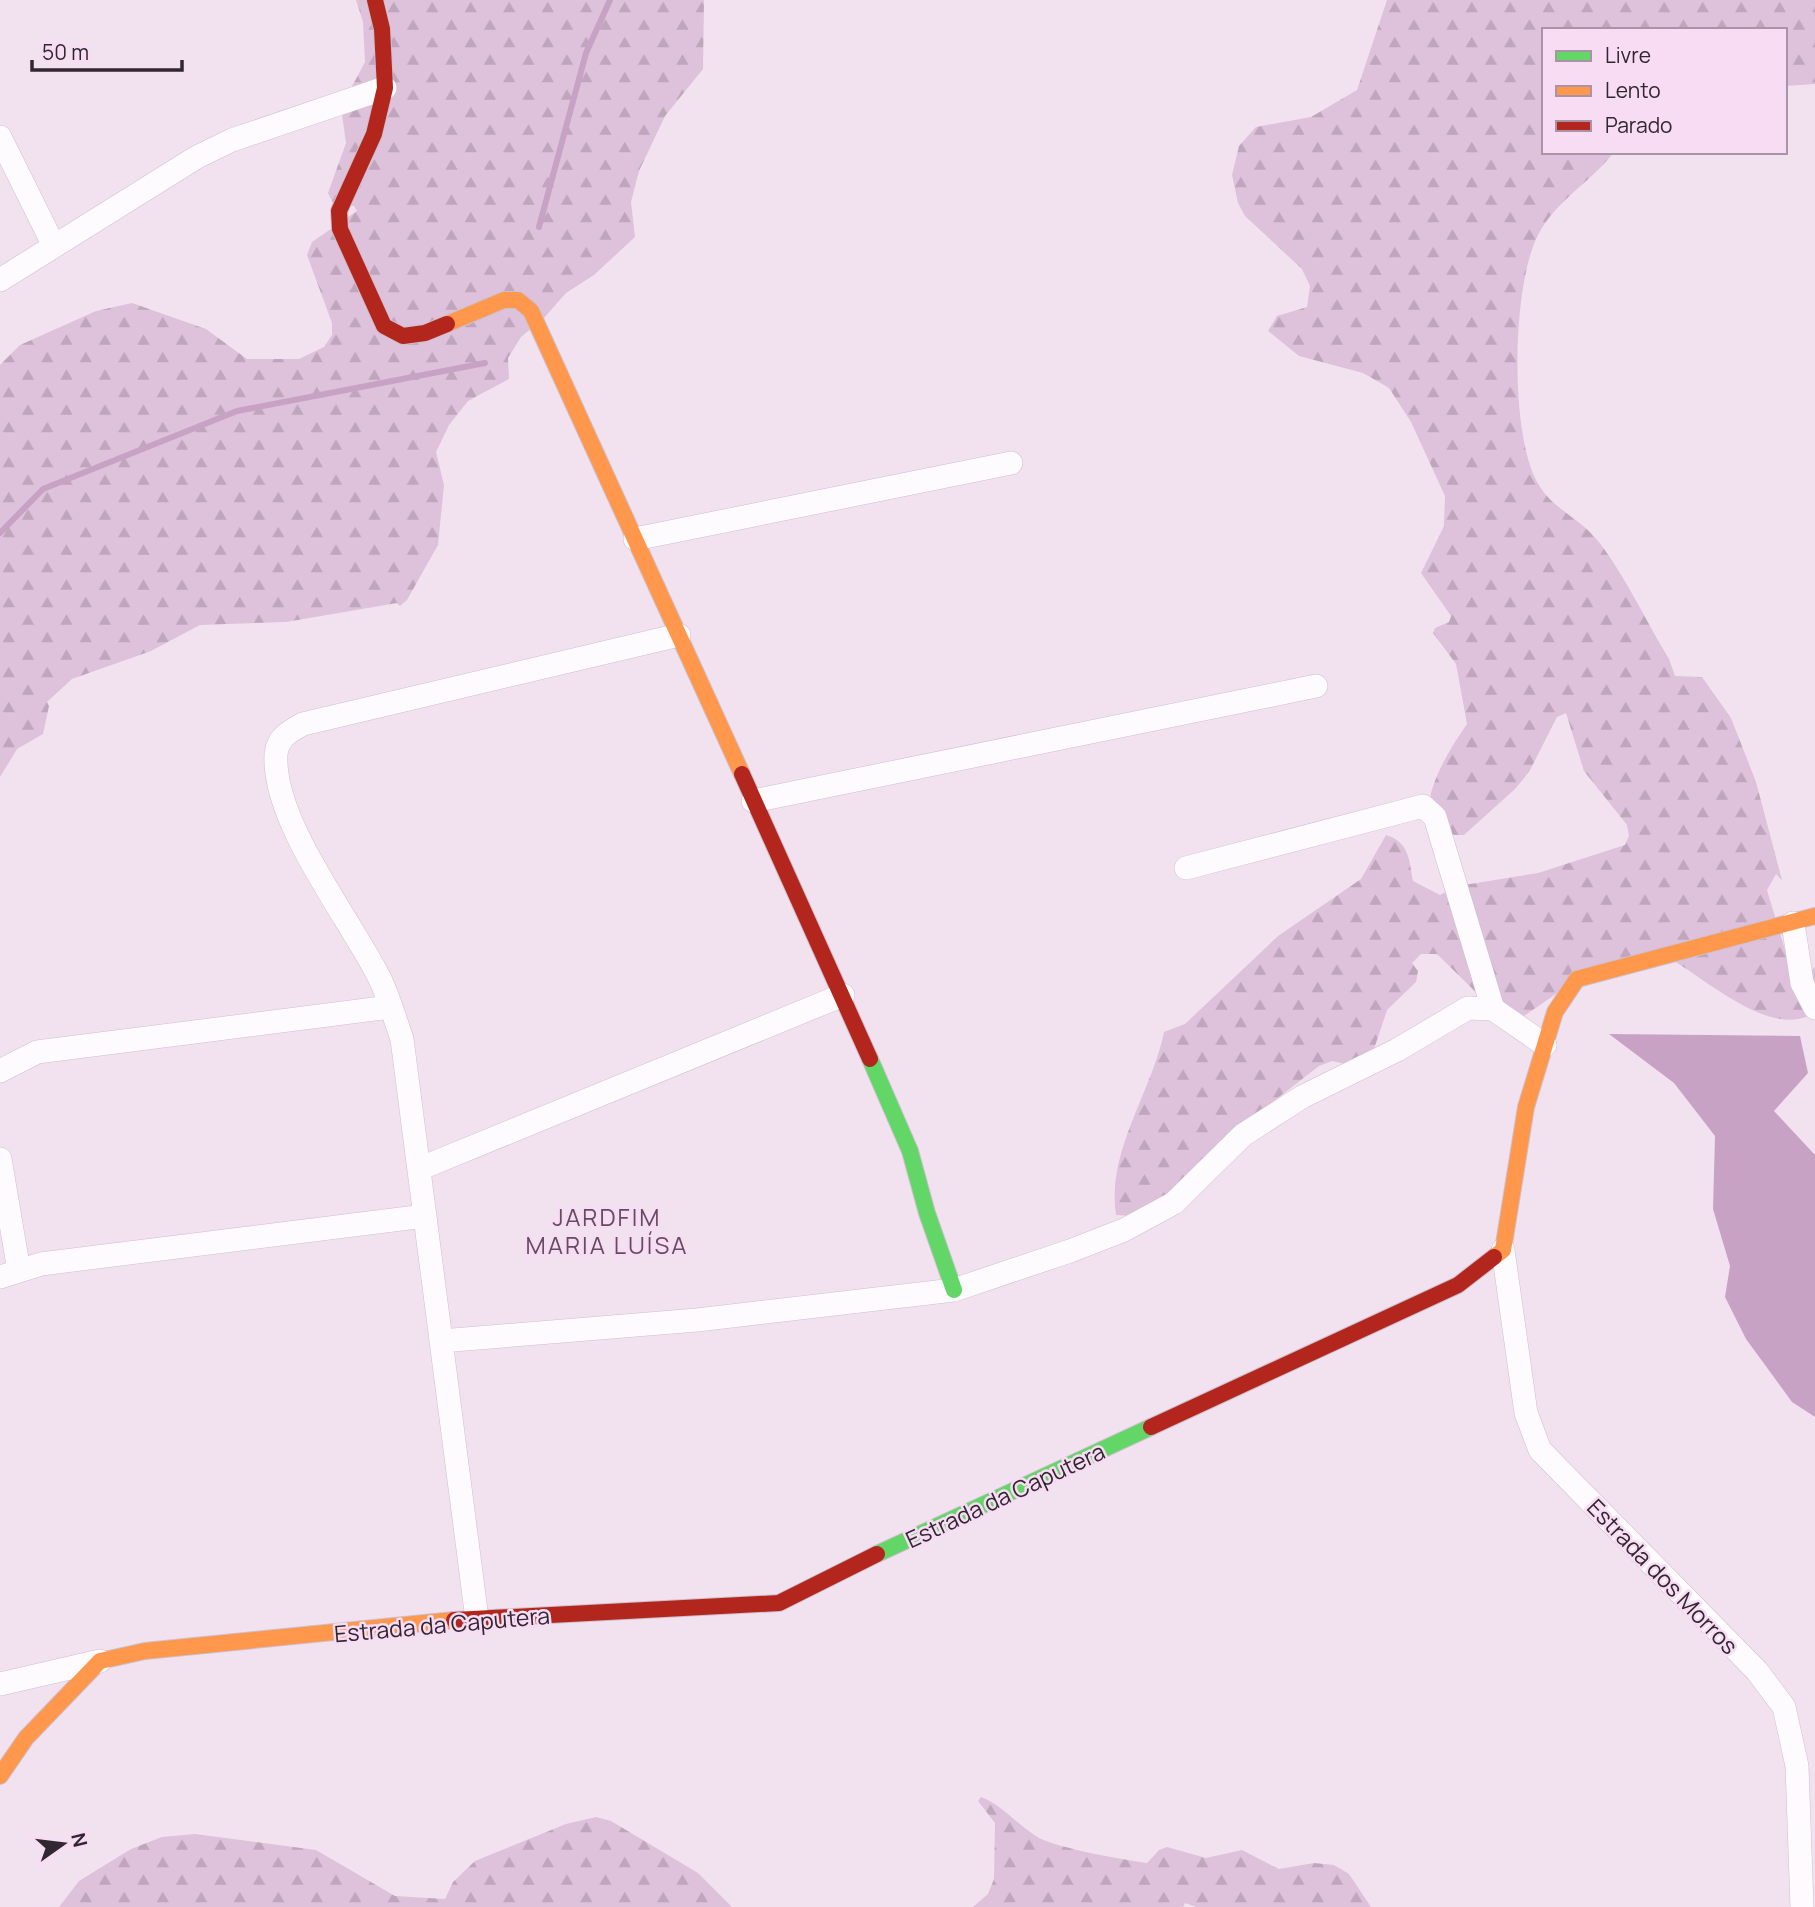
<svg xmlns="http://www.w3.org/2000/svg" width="1815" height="1907" font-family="Manrope,sans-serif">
<defs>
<pattern id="forest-firs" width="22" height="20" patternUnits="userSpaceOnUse" patternTransform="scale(1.75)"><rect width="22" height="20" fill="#dec1db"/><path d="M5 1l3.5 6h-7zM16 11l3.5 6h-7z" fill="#bfa6bc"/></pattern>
</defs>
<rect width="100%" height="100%" fill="#f2e2f0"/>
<path fill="url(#forest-firs)" d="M356,0H704L703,69L665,116L639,171L631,202L635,237L594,275L566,293L544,318L521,337L508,358L509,379L468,401L449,425L436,452L444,485L438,545L407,600L400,606L397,603L286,622L200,625L151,651L72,679L47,702L49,706L43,734L17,749L0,777V365L20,345L96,311L132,303L206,329L247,359H299L324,347L332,335V323L307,255L312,242L357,211L354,206L334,205L328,193L346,143L341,107L365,62L363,22Z
M1387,0H1815V84L1785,86V30H1544V152H1614C1592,181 1557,200 1539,233C1512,283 1510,426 1535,478C1549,508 1578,516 1598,541C1623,572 1647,623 1669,659L1675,676L1702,677L1731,718L1756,782L1782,880L1776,874L1767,890L1792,973L1799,981L1815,967V1012C1775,1041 1708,981 1674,961L1579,978L1524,1016L1498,1014L1437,954H1421L1412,963L1418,971L1416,982L1387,1010L1372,1055L1354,1066L1332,1061L1319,1066L1217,1145L1170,1192L1132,1216L1116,1215C1106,1152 1152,1092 1164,1032L1185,1024L1278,936L1361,879L1386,835C1409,842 1409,859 1413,881L1440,895L1458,886L1538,873L1625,845L1629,836L1627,825L1584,771L1566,713L1557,717L1529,772L1515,789L1464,835H1454L1427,820C1428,784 1447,753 1467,724L1456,664L1433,633L1435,628L1449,622L1451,616L1421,573L1444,526L1445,496L1411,422L1389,388L1363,373L1299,356L1268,331L1277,316L1307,307L1310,286L1302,269L1245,216L1238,203L1232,175L1239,146L1256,127L1311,117L1357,90Z
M981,1797C1004,1806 1018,1826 1039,1838C1061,1849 1121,1859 1147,1863L1159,1850L1167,1847L1206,1858L1242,1850L1279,1869L1314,1863L1334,1865L1349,1874L1371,1907H1196L1185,1903L1183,1907H973L988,1894L994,1879L995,1823L978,1801Z
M596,1817L611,1821L698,1873L732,1907H59L79,1881L131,1849L162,1837L195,1834L316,1850L395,1896L445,1899L453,1882L475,1861L566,1824Z"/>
<path fill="#c8a2c4" d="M1609,1034L1800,1036L1808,1073L1774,1111L1815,1155V1417L1792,1402L1746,1339L1725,1297L1730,1266L1713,1209L1715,1136L1674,1083Z"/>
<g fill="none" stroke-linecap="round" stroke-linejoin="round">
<path stroke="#c8a2c4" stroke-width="6" d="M539,227L586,53L610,0
M0,533L43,489L237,411L485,363"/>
<g stroke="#cdc0cc" stroke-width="24">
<path id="street" d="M0,137L54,246
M0,280L197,157L232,140L385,88
M635,539L1011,463
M753,801L1316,686
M1186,868L1423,806L1435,817L1493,1009
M1793,923L1802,983L1815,1008
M0,1071L37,1052L390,1007
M0,1159L19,1271
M419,1169L843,995
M1503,1250L1526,1413L1540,1450L1757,1671L1784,1707L1797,1766L1802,1907
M0,1277L41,1264L425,1216
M441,1341L697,1320L954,1290L1070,1251L1124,1230L1174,1203L1243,1135L1302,1097L1397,1050L1468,1008L1493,1009L1545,1045
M477,1619L402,1039C395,1019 389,998 380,979C350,918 272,822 276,754C278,737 290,731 303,724L679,635
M0,1684L100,1661"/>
</g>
<g stroke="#cdc0cc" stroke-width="18">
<path id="fast" d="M870,1059L910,1151L927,1213L954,1290
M877,1554L1151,1427"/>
</g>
<g stroke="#cdc0cc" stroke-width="18">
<path id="slow" d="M447,324L504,300H518L531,311L742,774
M1494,1257L1503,1250L1526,1107L1555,1012L1577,979L1815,916
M0,1776L26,1738L100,1661L145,1651L454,1620"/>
</g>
<g stroke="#cdc0cc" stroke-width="18">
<path id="jam" d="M375,0L382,29L385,88L374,134L339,211L340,229L384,326L403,336L425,333L447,324
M742,774L870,1059
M1151,1427L1458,1285L1494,1257
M454,1620L779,1603L877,1554"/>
</g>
<use href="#street" stroke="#fdfbfd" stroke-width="23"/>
<use href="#fast" stroke="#63d668" stroke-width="16"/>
<use href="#slow" stroke="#ff974d" stroke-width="16"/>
<use href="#jam" stroke="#b3261e" stroke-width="16"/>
</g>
<g text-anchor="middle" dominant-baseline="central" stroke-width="5" stroke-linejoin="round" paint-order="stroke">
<g font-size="23" fill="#312730" stroke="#f8dcf4">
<text transform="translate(1005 1495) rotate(-25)">Estrada da Caputera</text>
<text transform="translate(1663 1576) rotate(46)">Estrada dos Morros</text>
<text transform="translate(442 1624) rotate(-5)">Estrada da Caputera</text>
</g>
<g font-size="24" letter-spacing="2" fill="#644d62" stroke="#f8dcf4">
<text x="607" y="1216">JARDFIM<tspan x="607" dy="28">MARIA LUÍSA</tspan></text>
</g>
</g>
<rect x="1542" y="28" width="245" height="126" fill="#f8dcf4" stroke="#a894a6" stroke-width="2"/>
<rect x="1556" y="51" width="35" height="10" fill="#63d668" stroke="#a894a6" stroke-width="2"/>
<text x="1605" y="63" font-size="21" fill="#312730">Livre</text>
<rect x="1556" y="86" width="35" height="10" fill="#ff974d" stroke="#a894a6" stroke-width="2"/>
<text x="1605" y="98" font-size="21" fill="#312730">Lento</text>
<rect x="1556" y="121" width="35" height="10" fill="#b3261e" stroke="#a894a6" stroke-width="2"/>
<text x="1605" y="133" font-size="21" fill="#312730">Parado</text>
<g transform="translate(63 1844) rotate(76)" stroke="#f8dcf4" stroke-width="5" paint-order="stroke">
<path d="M0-5L12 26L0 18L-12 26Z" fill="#312730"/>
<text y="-10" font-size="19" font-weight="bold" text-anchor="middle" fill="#312730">N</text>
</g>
<path d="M32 60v10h150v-10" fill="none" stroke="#312730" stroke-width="3.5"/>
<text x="42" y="60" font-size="21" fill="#312730" stroke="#f8dcf4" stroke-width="5" paint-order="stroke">50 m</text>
</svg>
